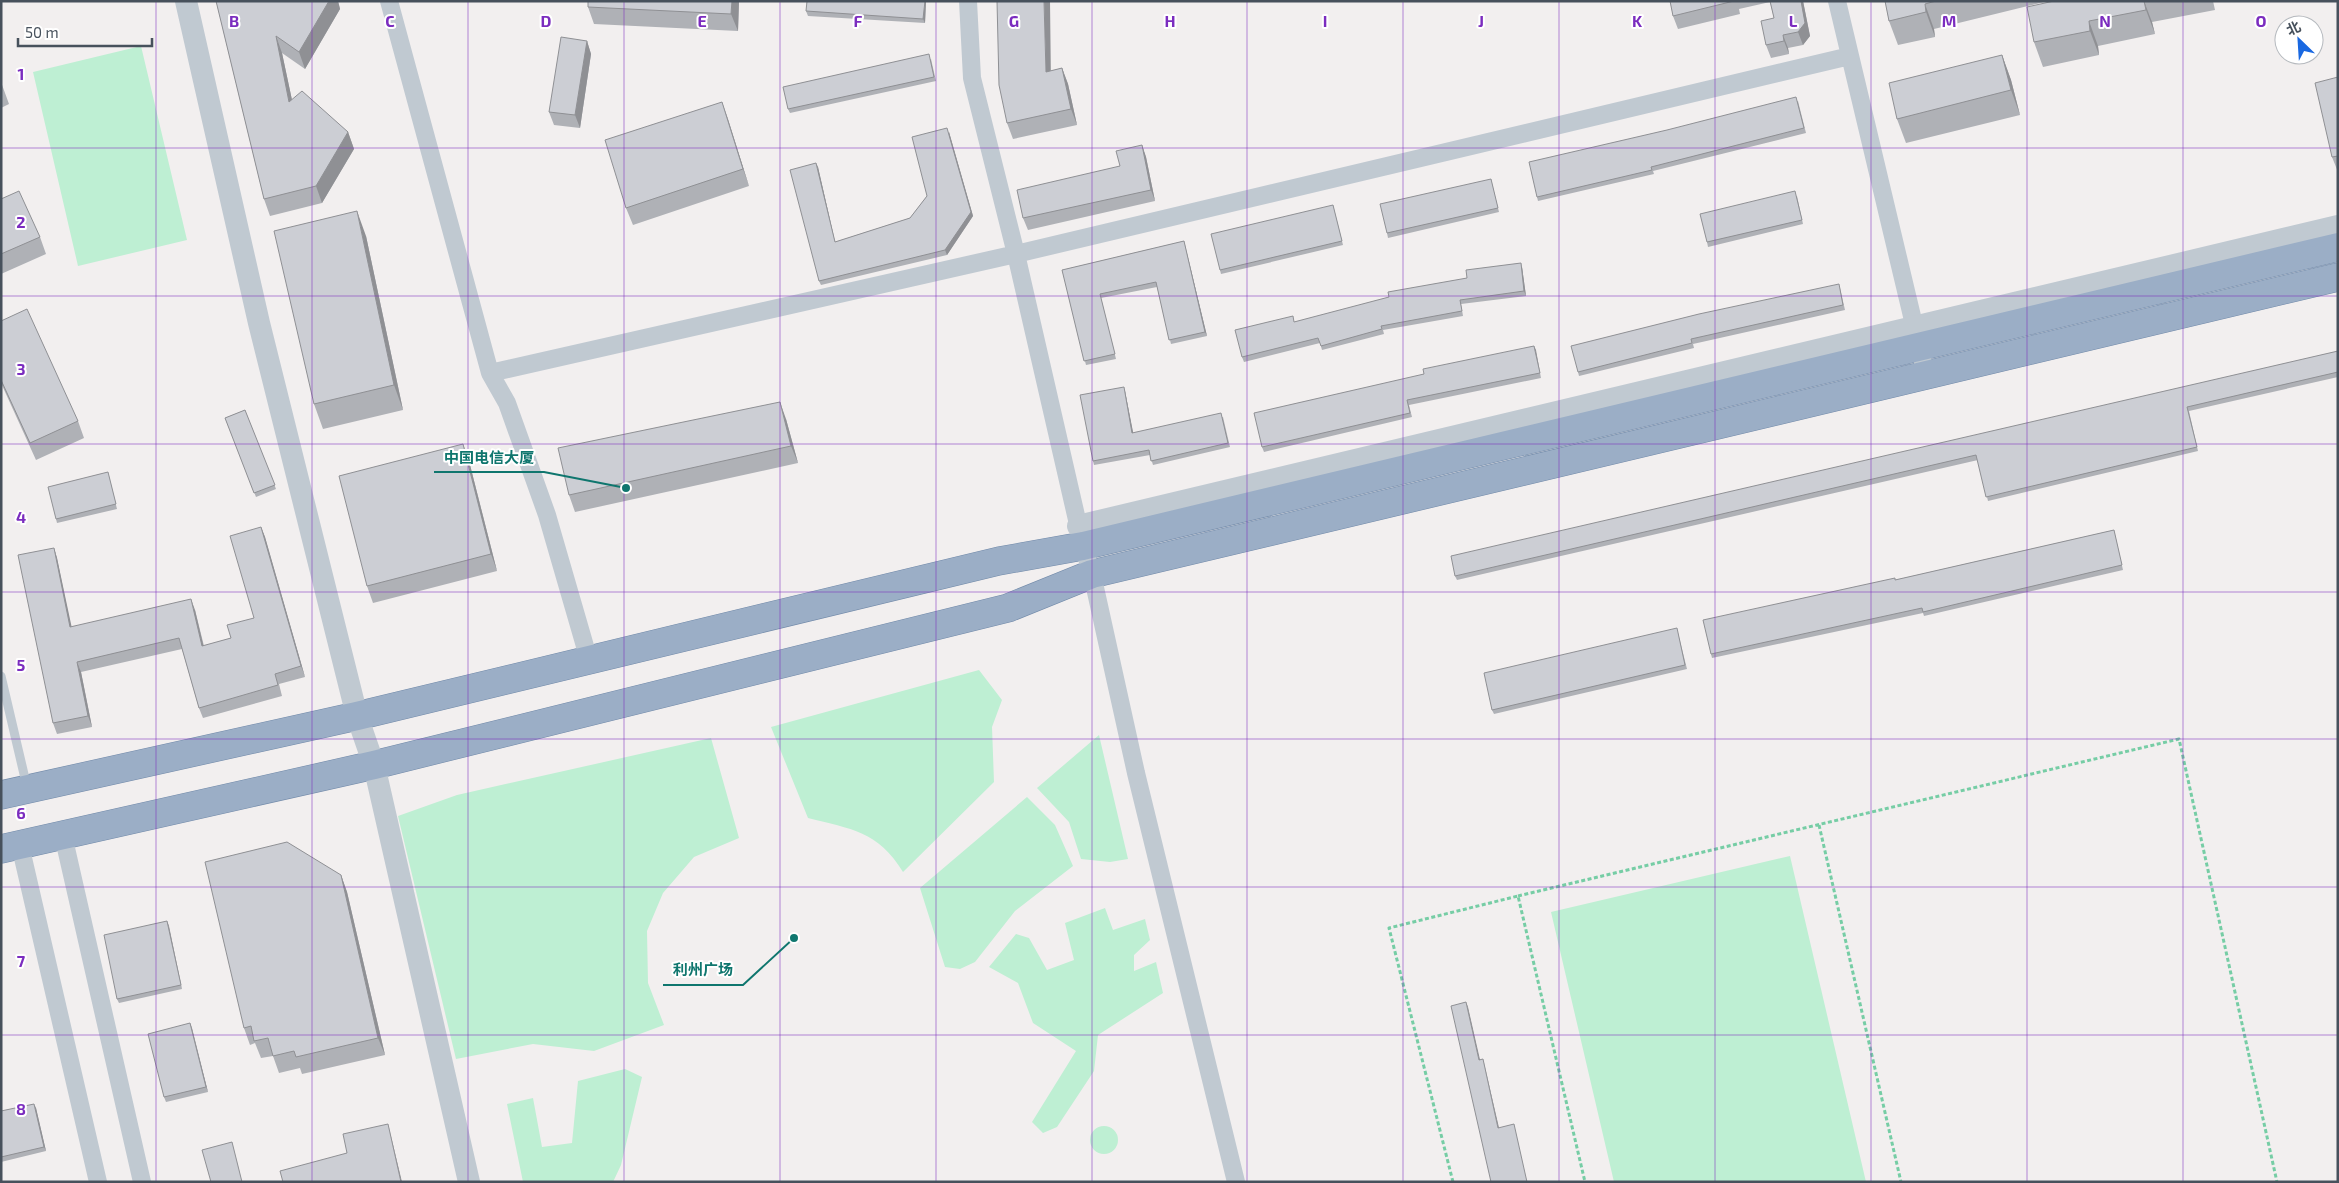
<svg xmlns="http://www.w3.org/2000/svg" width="2339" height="1183" font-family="'Exo 2','Noto Sans SC',sans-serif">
<rect width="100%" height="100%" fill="#f2efef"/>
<path fill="#beefd3" d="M141,46L187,240L78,266L33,72Z
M979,670L1002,700L992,727L994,782L903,872C878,831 851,829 808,818L771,727Z
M1099,735L1128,859L1110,862L1081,859L1069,822L1037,788Z
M711,738L739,838L694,857L663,893L647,931L648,983L664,1025L594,1051L533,1044L456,1059L398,816L457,795Z
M1027,797L1055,825L1073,866L1015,911L975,962L960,969L945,967L920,888Z
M1790,856L1866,1182H1614L1551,912Z
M1105,908L1113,930L1145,919L1150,940L1134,955V971L1156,962L1163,993L1098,1035L1094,1071L1057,1127L1043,1133L1032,1122L1076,1051L1033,1023L1018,983L989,967L1016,934L1029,938L1047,970L1074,960L1065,923Z
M625,1069L642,1077L621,1165L613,1182H523L507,1104L533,1098L542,1147L572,1143L578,1081Z
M1090 1140a14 14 0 1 1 28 0a14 14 0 1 1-28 0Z"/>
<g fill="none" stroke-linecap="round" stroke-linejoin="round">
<g stroke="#728aa9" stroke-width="29">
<path id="trunk" d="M1,795L357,716L999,561L1083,546L2338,247
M1,849L374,765L1008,608L1092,574L2338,277"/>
</g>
<path stroke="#76cda5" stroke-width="3" stroke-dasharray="4 2.5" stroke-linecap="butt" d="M1819,825L1901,1182
M1518,896L2179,739L2277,1182
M1453,1182L1389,928L1518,896L1585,1182"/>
<path stroke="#c0c9d1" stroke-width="9" d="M1,676L27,787"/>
<path stroke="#c0c9d1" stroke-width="18" d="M389,1L490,373L1016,254L1850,56
M968,1L972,78L1016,254L1083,546L1092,574L1136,773L1236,1182
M1837,1L1926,375
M490,373L507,403L547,515L589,660
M63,835L142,1182
M20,845L98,1182"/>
<path stroke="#c0c9d1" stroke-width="22" d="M186,1L259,323L357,716L374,765L469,1182
M1078,526L2338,226"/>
<use href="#trunk" stroke="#9baec6" stroke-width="28"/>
</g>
<path fill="#afb1b6" d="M216,1H338L340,9L305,69L282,53L292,100L348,132L354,149L322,203L270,216L264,199Z
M588,1H739L738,31L594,24L588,7Z
M926,1L925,23L808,16L806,11Z
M1670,1H1803L1810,36L1803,45L1788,48L1789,54L1771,58L1766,45L1774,18L1770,2L1739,9L1740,14L1678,29L1673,16Z
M1885,1H2048L1934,29L1935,37L1898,45L1889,21Z
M2052,1H2213L2215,10L2152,22L2155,34L2098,46L2099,55L2043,67L2034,42L2052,2Z
M587,41L591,54L580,128L554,125L549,112Z
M2002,55L2011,80L2020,115L1906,143L1897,119Z
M931,59L936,81L790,113L788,109Z
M1062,68L1068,84L1077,125L1013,139L1007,123L1051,71Z
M2338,77V172L2332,157Z
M1,82L9,104L1,108Z
M1798,101L1806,133L1653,171L1654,174L1538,201L1537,197Z
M722,102L749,186L633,225L626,208Z
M949,132L973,216L947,255L821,285L819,281L818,167L835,242L910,218L927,196Z
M1142,145L1146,157L1155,201L1028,230L1023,218L1120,166Z
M1491,179L1499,212L1388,238L1387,233Z
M1797,196L1803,224L1708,247L1707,242Z
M1,199L40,237L46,254L1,274Z
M1333,205L1343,245L1221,274L1220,270Z
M366,236L403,410L323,429L314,404Z
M1184,241L1207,336L1171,344L1157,287L1101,298L1116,359L1086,365L1062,270Z
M1522,267L1526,296L1461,304L1463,316L1383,330L1384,334L1322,350L1320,343L1244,362L1242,357L1295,322Z
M1840,288L1845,310L1693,344L1694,348L1579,376L1578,372Z
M1,321L78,421L84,438L36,460L1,383Z
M1534,346L1541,378L1409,405L1412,417L1264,452L1262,447L1424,374Z
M2338,351V377L2189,411L2198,451L1988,501L1978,460L1457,580L1455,576Z
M1125,391L1133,433L1223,417L1230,447L1153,465L1150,455L1094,465L1093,461Z
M245,410L276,489L256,497L225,418Z
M786,419L798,463L575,512L569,495Z
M469,461L497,571L373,603L367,586Z
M109,477L117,509L57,523L56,519Z
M261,527L265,537L305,677L279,684L282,696L203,718L199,708L182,649L81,672L92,727L57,734L53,723L54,548L57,558L71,627L195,610L204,646L231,638L254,618Z
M2114,530L2123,570L1924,616L1923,613L1712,658L1711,654L1895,580Z
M1678,633L1687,669L1494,714L1492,710Z
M341,875L347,892L385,1055L302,1074L300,1068L279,1073L273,1056L261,1058L255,1043L250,1045L244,1028Z
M167,921L182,989L119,1003L117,999Z
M190,1023L208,1092L166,1102L164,1097Z
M36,1108L46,1151L1,1162V1111Z"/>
<path fill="#8f9094" d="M329,1H338L340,9L305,69L299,52Z
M732,1H739L738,31L731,14Z
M925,1H926L925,23L923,19Z
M1044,1H1050L1051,87L1046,72Z
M1801,1H1803L1810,36L1803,45L1798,32Z
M2144,1L2152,22L2155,34L2146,10Z
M1925,4L1934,29L1935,37L1926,12Z
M2089,21L2098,46L2099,55L2090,31Z
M1783,35L1788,48L1789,54L1784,41Z
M276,36L282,53L296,119L289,102Z
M587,41L591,54L580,128L575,115Z
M2002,55L2011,80L2020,115L2011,90Z
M1062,68L1068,84L1077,125L1071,109Z
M722,102L728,119L749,186L743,169Z
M348,132L354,149L322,203L316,186Z
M949,132L973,216L947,255L945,250Z
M1142,145L1146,157L1155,201L1151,190Z
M816,163L818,167L836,246L835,242Z
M357,211L366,236L403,410L394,385Z
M1184,241L1185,245L1207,336L1205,332Z
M1521,263L1522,267L1526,296L1524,291Z
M1534,346L1536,350L1541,378L1540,373Z
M1124,387L1125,391L1134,437L1132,433Z
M780,402L786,419L798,463L791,446Z
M463,444L469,461L497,571L491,554Z
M261,527L265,537L305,677L301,666Z
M54,548L57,558L74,638L70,627Z
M191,599L195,610L206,657L202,646Z
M77,662L81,672L92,727L88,716Z
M341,875L347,892L385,1055L378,1038Z
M167,921L169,926L182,989L181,985Z
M1466,1002L1468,1007L1481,1064L1479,1060Z
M190,1023L192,1028L208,1092L206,1087Z
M1483,1059L1484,1063L1500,1132L1498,1128Z
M34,1104L36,1108L46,1151L44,1147Z
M388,1124L389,1128L402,1182H401Z"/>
<path fill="#ccced4" stroke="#8f9094" d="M216,1H329L299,52L276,36L289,102L302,91L348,132L316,186L264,199Z
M588,1H732L731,14L588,7Z
M807,1H925L923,19L806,11Z
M997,1H1044L1046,72L1062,68L1071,109L1007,123L999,85Z
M1670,1H1734L1673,16Z
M1770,1H1801L1805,23L1798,32L1783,35L1784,41L1766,45L1761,21L1774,18Z
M1885,1H1936L1925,4L1926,12L1889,21Z
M2054,1H2144L2146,10L2089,21L2090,31L2034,42L2027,7Z
M561,37L587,41L575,115L549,112Z
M929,54L934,77L788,109L783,87Z
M2002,55L2011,90L1897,119L1889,83Z
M2338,77V156L2332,157L2315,83Z
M1796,97L1804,128L1651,167L1652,170L1537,197L1529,162L1667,130Z
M722,102L743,169L626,208L605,140Z
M947,128L971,212L945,250L819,281L790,170L816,163L835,242L910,218L927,196L912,137Z
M1142,145L1151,190L1023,218L1017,190L1120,166L1116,151Z
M1491,179L1498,208L1387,233L1380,204Z
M19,191L40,237L1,254V199Z
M1795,191L1802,220L1707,242L1700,214Z
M1333,205L1342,241L1220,270L1211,234Z
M357,211L394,385L314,404L274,231Z
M1184,241L1205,332L1169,340L1156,282L1100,294L1115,354L1084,361L1062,270Z
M1521,263L1524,291L1460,300L1462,311L1381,326L1382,329L1321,346L1318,338L1242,357L1235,330L1293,316L1294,322L1389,297L1388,292L1467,278L1466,270Z
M1839,284L1843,305L1691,339L1692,343L1578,372L1571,346L1699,314Z
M27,309L78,421L30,443L1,380V321Z
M1534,346L1540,373L1407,400L1410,413L1262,447L1254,413L1424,374L1423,369Z
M2338,351V372L2187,407L2197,447L1986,497L1976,455L1455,576L1451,556Z
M1124,387L1132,433L1221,413L1228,443L1151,461L1149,450L1093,461L1080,395Z
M780,402L791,446L569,495L558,448Z
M245,410L275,485L254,493L225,418Z
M463,444L491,554L367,586L339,476Z
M108,472L116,504L56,519L48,487Z
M261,527L301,666L275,674L278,685L199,708L179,638L77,662L88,716L53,723L18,555L54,548L70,627L191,599L202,646L231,638L227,625L254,618L230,536Z
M2114,530L2122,565L1923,612L1922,608L1711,654L1703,620L1895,578V580Z
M1677,628L1685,665L1492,710L1484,673Z
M287,842L341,875L378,1038L296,1057L294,1051L273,1056L268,1038L254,1041L251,1026L244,1028L205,862Z
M167,921L181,985L117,999L104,935Z
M1466,1002L1479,1060L1483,1059L1498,1128L1514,1124L1527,1182H1491L1451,1006Z
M190,1023L206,1087L164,1097L148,1034Z
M34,1104L44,1147L1,1157V1111Z
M388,1124L401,1182H283L280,1171L347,1153L343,1134Z
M232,1142L242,1182H211L202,1150Z"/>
<path fill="none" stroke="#7b2cbf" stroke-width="1" stroke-opacity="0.55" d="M156,1V1182M312,1V1182M468,1V1182M624,1V1182M780,1V1182M936,1V1182M1092,1V1182M1247,1V1182M1403,1V1182M1559,1V1182M1715,1V1182M1871,1V1182M2027,1V1182M2183,1V1182M1,148H2338M1,296H2338M1,444H2338M1,592H2338M1,739H2338M1,887H2338M1,1035H2338"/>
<g font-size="16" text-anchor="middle" font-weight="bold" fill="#7b2cbf" stroke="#fff" stroke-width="4" stroke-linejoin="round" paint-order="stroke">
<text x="234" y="27">B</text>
<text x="390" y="27">C</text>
<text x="546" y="27">D</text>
<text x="702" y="27">E</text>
<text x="858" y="27">F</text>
<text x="1014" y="27">G</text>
<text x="1170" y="27">H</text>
<text x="1325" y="27">I</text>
<text x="1481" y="27">J</text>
<text x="1637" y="27">K</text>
<text x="1793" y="27">L</text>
<text x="1949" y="27">M</text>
<text x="2105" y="27">N</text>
<text x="2261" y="27">O</text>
<text x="21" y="80">1</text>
<text x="21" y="228">2</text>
<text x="21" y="375">3</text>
<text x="21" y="523">4</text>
<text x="21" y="671">5</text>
<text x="21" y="819">6</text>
<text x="21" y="967">7</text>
<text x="21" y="1115">8</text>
</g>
<path fill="none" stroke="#0f766e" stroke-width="2" d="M626 488L544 472H434M794 938L743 985H663"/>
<g fill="#0f766e" stroke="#fff" stroke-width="2">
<circle cx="626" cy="488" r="5"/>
<circle cx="794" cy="938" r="5"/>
</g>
<g font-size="15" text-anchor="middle" font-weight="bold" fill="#0f766e" stroke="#fff" stroke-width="4" stroke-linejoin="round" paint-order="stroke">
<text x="489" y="463">中国电信大厦</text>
<text x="703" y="975">利州广场</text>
</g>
<rect width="2339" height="1183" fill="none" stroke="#47515c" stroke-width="5"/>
<g transform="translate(2299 40) rotate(335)"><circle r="24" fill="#ffffff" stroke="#b5b9be"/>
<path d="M0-4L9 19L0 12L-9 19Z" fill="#1968e1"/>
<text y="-8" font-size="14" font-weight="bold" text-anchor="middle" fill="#47515c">北</text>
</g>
<path d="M18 38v8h134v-8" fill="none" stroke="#47515c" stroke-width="2.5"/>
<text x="25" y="38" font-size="15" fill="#47515c" stroke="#ffffff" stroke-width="4" paint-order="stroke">50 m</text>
</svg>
